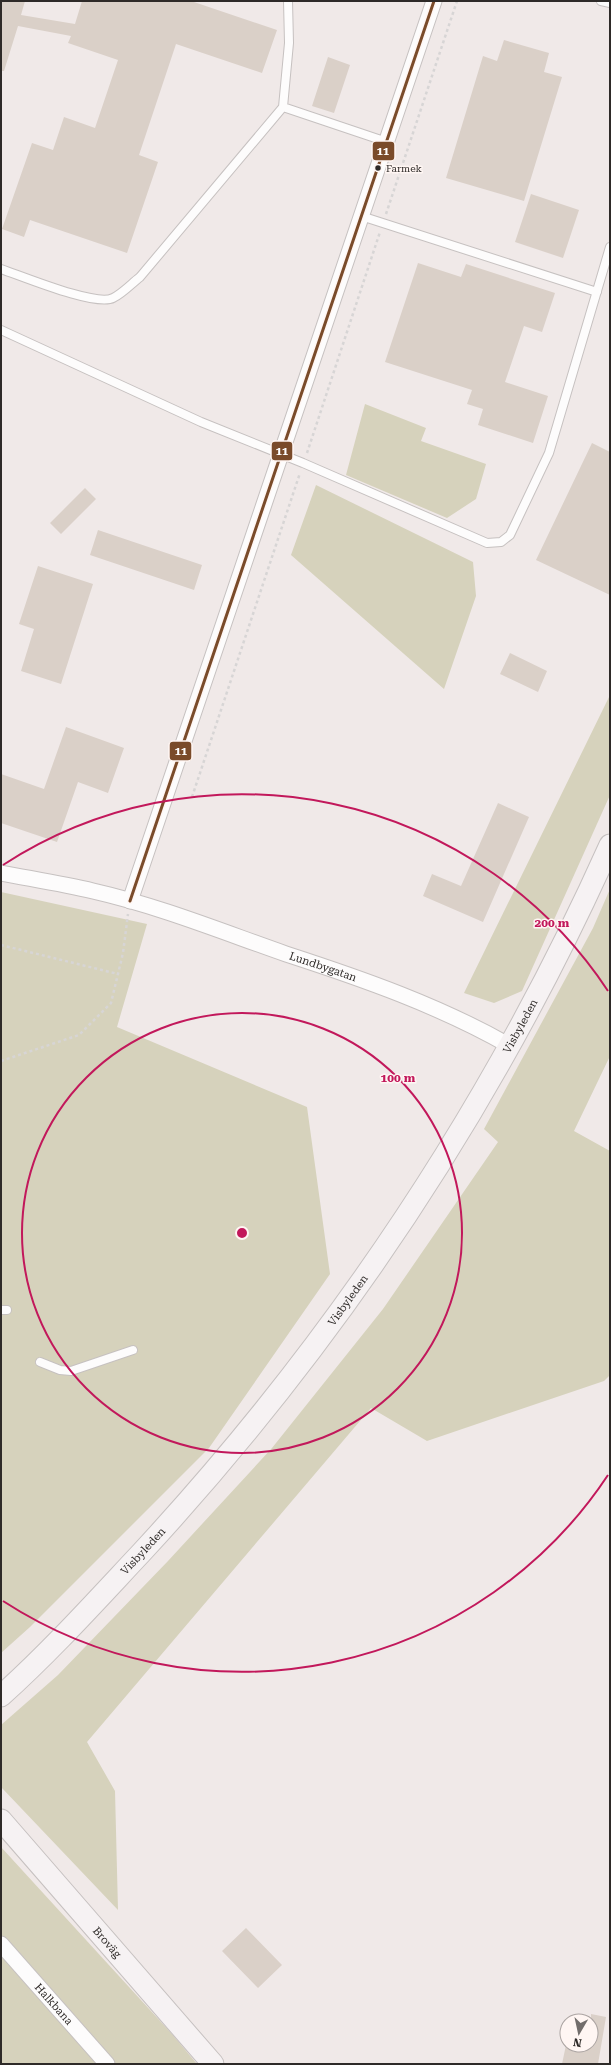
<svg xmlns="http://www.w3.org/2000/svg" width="611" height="2065" font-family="'Roboto Serif',serif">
<rect width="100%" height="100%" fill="#f0e9e8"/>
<path fill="#d6d2bc" d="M365,404L426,428L421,441L486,464L476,499L447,518L346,475Z
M316,485L473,562L476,596L444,689L291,555Z
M610,695V795L522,991L494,1003L464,993Z
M610,889V1056L574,1131L610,1151V1375L604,1381L427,1441L371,1408L87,1742L115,1791L118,1910L1,1787V1725L58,1675L168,1561L272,1448L383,1309L498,1142L484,1129L593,928Z
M1,892L147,924L117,1027L307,1107L330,1274L209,1448L30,1627L1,1653Z
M1,1847L172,2034L197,2064H1Z"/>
<path fill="#dad0c8" d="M1,1H25L21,15L75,24L82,1H191L277,30L262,73L176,44L139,155L158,162L127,253L30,220L24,237L2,229L32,143L53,150L64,117L95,128L118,60L68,43L71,36L18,26L4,71H1Z
M504,40L549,53L544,72L562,77L524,201L446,178L483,56L497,61Z
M328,57L350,65L334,113L312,106Z
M531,194L579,210L563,258L515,242Z
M418,263L461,277L466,264L555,293L542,332L524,326L505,382L548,396L533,443L478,425L483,409L467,404L472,390L385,362Z
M592,443L610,452V595L536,560Z
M85,488L96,499L61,534L50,523Z
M98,530L202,565L194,590L90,555Z
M38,566L93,584L61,684L21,671L34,629L19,624Z
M510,653L547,671L538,692L500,674Z
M66,727L124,748L108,793L78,782L57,842L1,823V774L44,789Z
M498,803L529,817L483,922L423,896L432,874L461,886Z
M246,1928L282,1965L258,1988L222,1951Z
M591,2014L606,2017L598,2064H562L566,2045H591Z"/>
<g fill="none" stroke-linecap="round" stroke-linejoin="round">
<g stroke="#c6c1c0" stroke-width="10">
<path id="lane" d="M601,1L610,3
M283,107L387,142
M361,216L597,292
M1,269C22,276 96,307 113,298C123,293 131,284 140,277L283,107L289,43L288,1
M1,330L201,422L303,463L487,543L501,542L510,535L549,453L610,247
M1,1310H7
M40,1362L60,1370L71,1371L133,1350"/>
</g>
<g stroke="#c6c1c0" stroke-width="17">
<g id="street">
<path id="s1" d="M1,873C32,879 63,884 93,891C159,906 223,932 286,954C363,979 440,1006 510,1046"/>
<path d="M130,901L434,1"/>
<path id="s2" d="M1,1944L107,2064"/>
</g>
</g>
<g stroke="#c6c1c0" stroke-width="23">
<g id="secondary">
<path id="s3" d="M1,1696C51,1651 96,1601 142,1552C336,1342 493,1106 610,845"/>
<path id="s4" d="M1,1820L213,2064"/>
</g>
</g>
<path stroke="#d7d5d5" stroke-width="2.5" stroke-dasharray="3 3" stroke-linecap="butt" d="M386,214L457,1
M307,453L380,232
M192,797L300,473
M1,945L118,974
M1,1061L79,1035L111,1003L123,953L128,914"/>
<use href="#lane" stroke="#fdfcfc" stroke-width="8"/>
<use href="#street" stroke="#fdfcfc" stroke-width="15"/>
<use href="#secondary" stroke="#f6f2f3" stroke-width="21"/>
<g stroke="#fff6f3" stroke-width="6">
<path id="bus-1" d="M130,901L434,1"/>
</g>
<use href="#bus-1" stroke="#7a4b2a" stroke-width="3"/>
</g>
<g fill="none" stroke="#c2185b" stroke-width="2">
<circle cx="242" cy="1233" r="220"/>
<path d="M608 1475A439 439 0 0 1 3 1601M3 865A439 439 0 0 1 608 991"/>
</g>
<circle fill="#2e2a28" stroke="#fff6f3" stroke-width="1.5" cx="378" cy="168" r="3.5"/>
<g text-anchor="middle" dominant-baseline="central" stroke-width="3" stroke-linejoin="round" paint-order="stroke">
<g font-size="10" fill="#2e2a28" stroke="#fff6f3" text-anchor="start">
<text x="386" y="168">Farmek</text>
</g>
<g font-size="11" fill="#2e2a28" stroke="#fff6f3">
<text stroke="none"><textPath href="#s1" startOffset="336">Lundbygatan</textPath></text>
<text stroke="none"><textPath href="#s3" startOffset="851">Visbyleden</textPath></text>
<text stroke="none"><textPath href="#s3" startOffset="527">Visbyleden</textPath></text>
<text stroke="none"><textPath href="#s3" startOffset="203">Visbyleden</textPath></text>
<text stroke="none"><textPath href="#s4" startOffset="162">Broväg</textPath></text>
<text stroke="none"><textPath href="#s2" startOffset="80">Halkbana</textPath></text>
</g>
</g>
<circle cx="242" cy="1233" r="6" fill="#c2185b" stroke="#fff6f3" stroke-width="2"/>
<g font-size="12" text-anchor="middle" font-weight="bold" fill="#c2185b" stroke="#fff6f3" stroke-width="3" stroke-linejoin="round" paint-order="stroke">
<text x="552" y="927">200 m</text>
<text x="398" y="1082">100 m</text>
</g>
<g stroke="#fff6f3" stroke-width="1.5">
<rect x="372" y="141" width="23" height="20" rx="4" fill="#7a4b2a"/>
<rect x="271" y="441" width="22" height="20" rx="4" fill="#7a4b2a"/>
<rect x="169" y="741" width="23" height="20" rx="4" fill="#7a4b2a"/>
</g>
<g font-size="11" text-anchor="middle" font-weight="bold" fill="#fff">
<text x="383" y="155">11</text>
<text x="282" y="455">11</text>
<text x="181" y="755">11</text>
</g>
<rect width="611" height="2065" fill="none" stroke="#2e2a28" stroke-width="4"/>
<g transform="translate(579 2033) rotate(189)"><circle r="19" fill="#fff6f3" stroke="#aba4a2"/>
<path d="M0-3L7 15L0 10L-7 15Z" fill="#726d6b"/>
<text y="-6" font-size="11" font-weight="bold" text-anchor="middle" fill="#2e2a28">N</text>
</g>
</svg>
